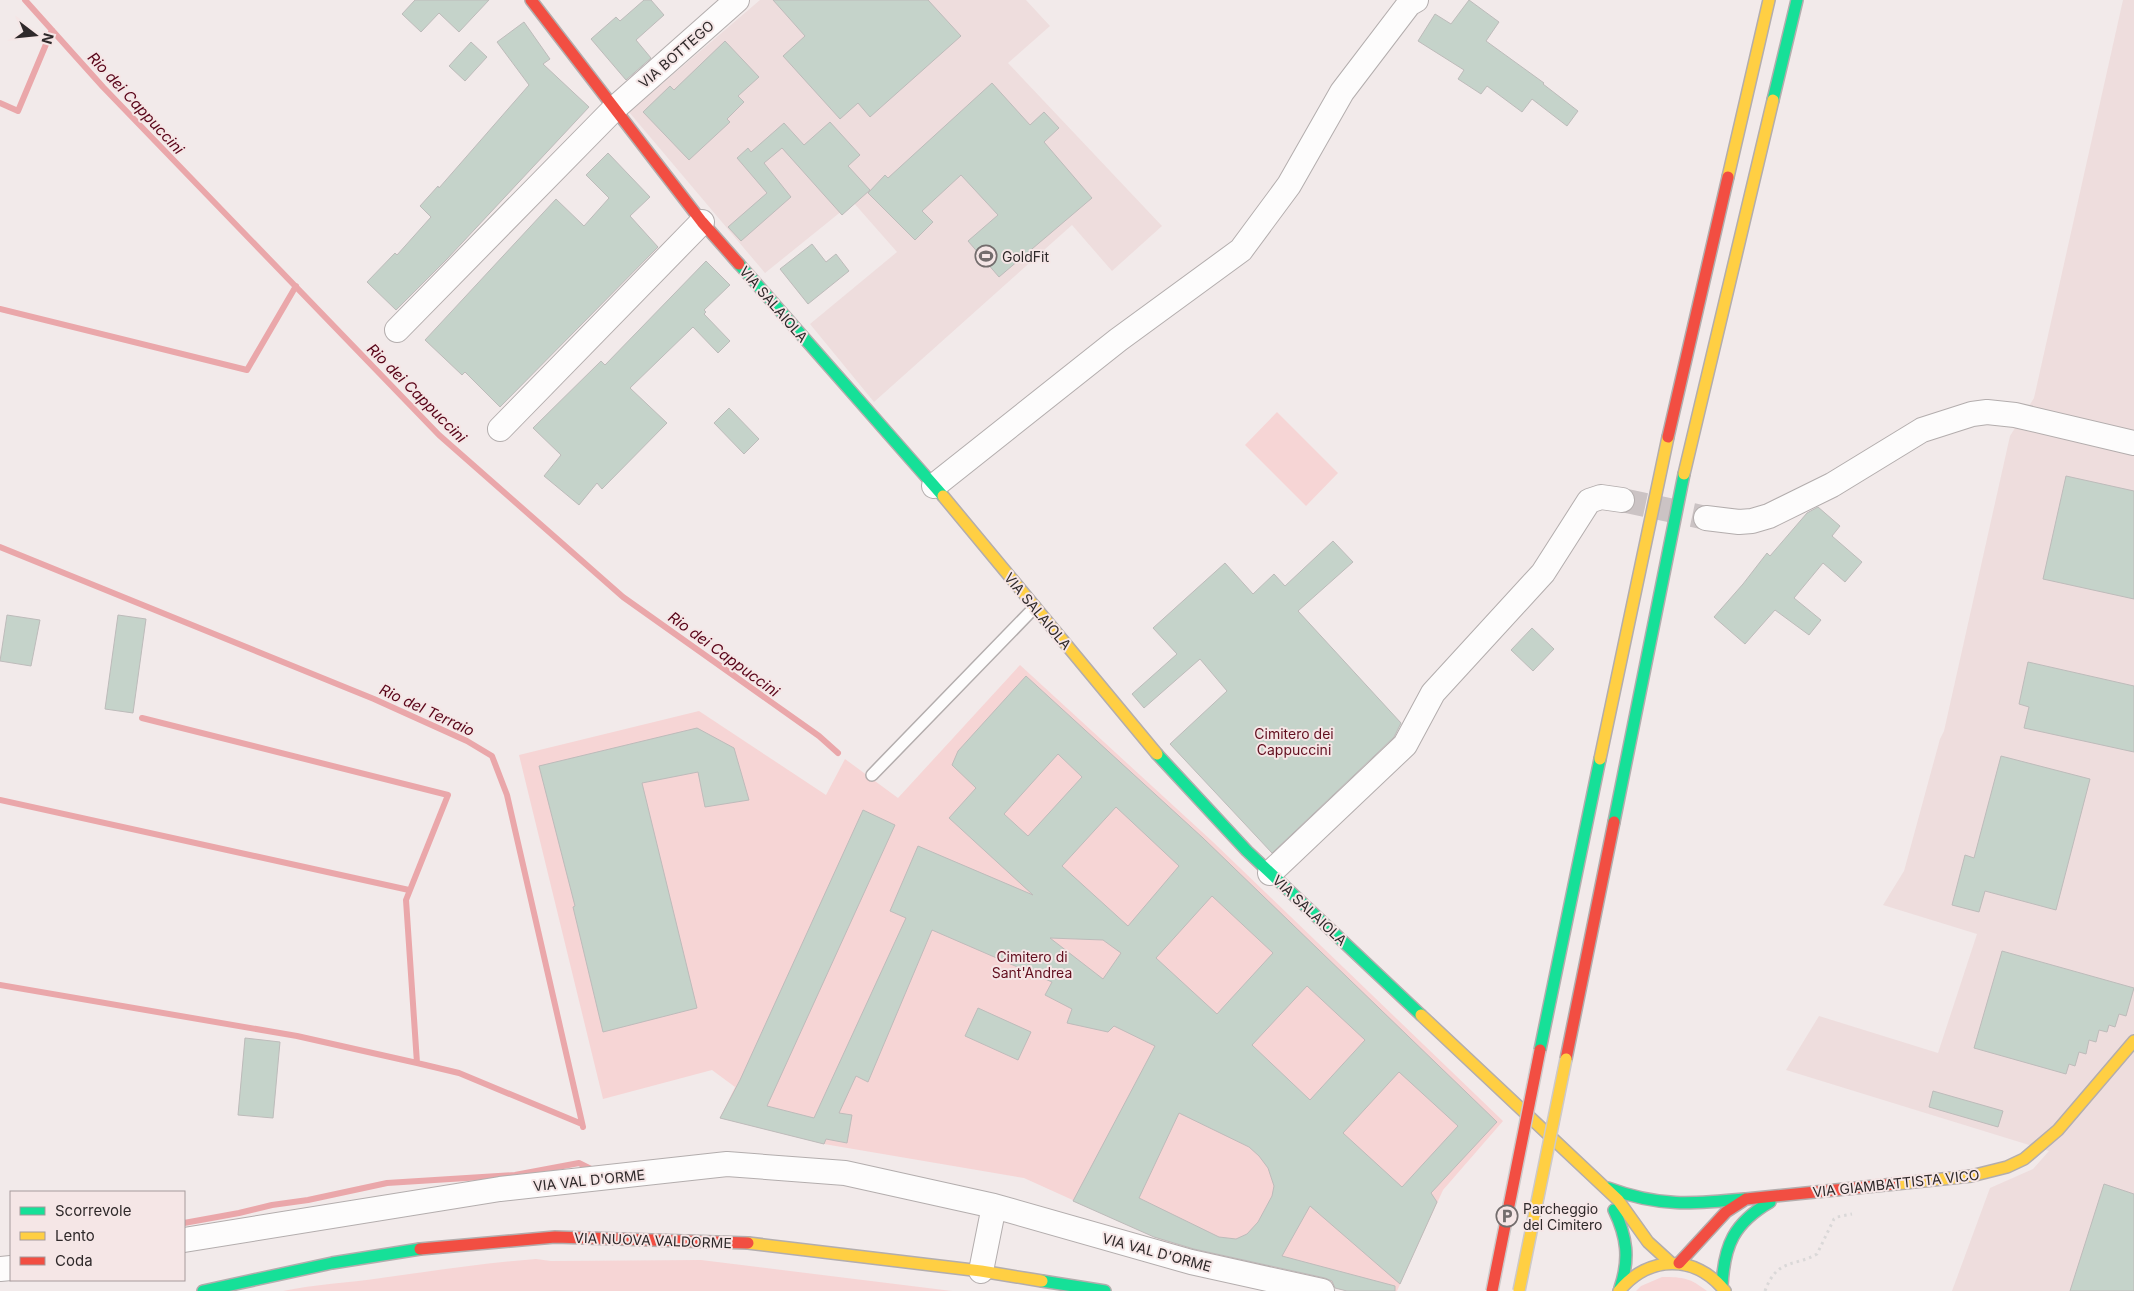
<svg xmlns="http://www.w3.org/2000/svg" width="2134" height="1291" font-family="Inter,sans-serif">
<rect width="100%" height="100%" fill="#f2eaea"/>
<path fill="#edd" d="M760,0H1026L1050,26L1008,63L1162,226L1112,271L1072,225L874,402L810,324L897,252L853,202L765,273L629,112Z
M2123,0H2134V1291H1952L1990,1188L2033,1169L2049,1151L1786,1070L1819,1016L1938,1053L1977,934L1883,905L1904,871L1940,739L1944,731L2010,436L2034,398Z"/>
<path fill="#f6d5d5" d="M1277,412L1338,473L1306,506L1245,445Z
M1020,665L1213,842L1503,1121L1443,1190L1397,1291H1347L1192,1254L1024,1178L824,1144L720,1118L735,1087L712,1070L603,1099L519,755L699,711L826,795L845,759L898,798Z
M536,1259L551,1261L701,1260L952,1291H283C315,1284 348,1283 381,1278C432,1271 484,1263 536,1259Z
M1662,1277C1684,1277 1690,1278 1707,1291H1636L1641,1286Z"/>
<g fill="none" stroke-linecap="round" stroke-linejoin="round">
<path stroke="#eaa7aa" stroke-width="6" d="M25,0L103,87L439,435L623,597L819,736L838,753
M0,103L18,111L52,30
M0,309L247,370L296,286
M0,547L374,699L467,741L492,756L507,795L583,1127
M142,718L448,795L406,900L417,1063
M0,800L409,890
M0,985L297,1036L417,1063L459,1073L582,1124
M184,1223L239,1213L272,1205L308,1200L387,1183L515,1175L579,1163L593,1170"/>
</g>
<path fill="#c5d3ca" stroke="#bdbbba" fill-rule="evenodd" d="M415,0H489L459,32L439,13L421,32L402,14Z
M644,0H651L664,15L636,40L651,58L626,80L591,39L616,17L620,21Z
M773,0H928L961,36L870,117L858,103L840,119L783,56L805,36Z
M1469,0L1499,22L1486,41L1544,83L1543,84L1578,111L1567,126L1532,99L1522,112L1487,86L1481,94L1458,79L1464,70L1418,41L1435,14L1451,24Z
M524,22L550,59L543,64L589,107L447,259L396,310L367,282L395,253L397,255L431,217L420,206L438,186L439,188L529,85L497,42Z
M725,41L759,77L738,96L744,102L727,119L730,122L689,160L643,112L670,86L674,90Z
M471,42L487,57L465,81L449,66Z
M992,83L1030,125L1044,112L1059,128L1044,142L1092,198L999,277L968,241L998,215L961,175L922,211L933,222L915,240L868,193L885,175L888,178Z
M830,122L860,155L848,166L870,190L842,215L782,148L764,163L791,197L741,241L728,227L767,193L737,158L748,148L751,152L784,123L804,145Z
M608,153L650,197L630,216L658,247L500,407L465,372L462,375L425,340L556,199L584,226L609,198L586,175Z
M812,244L826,262L836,254L849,271L808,304L780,269Z
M706,261L730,285L704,310L706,312L704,314L730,341L718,353L693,327L630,388L667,423L602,489L597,483L579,505L544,476L561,455L533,428L601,361L605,365Z
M729,408L759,439L744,454L714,423Z
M2066,476L2134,491V599L2043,579Z
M1818,507L1840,526L1832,536L1862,562L1845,582L1823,563L1794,598L1821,620L1809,635L1775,610L1745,644L1714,617L1743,584L1767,553L1770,556L1807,513Z
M1333,541L1353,562L1298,611L1401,723L1394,737L1272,853L1170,744L1227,691L1200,659L1144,708L1132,694L1177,654L1153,628L1225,563L1253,594L1274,574L1285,586Z
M7,615L40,620L31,666L0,661Z
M118,615L146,619L133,713L105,709Z
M1532,628L1554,649L1533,671L1511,650Z
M2028,662L2134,686V752L2024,728L2029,707L2019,704Z
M1026,676L1203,838L1497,1122L1431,1193L1437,1202L1400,1284L1310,1206L1282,1256L1395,1286V1291H1347L1335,1288L1332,1281L1325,1278L1194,1249L1154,1237L1073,1201L1155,1046L1114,1026L1108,1032L1067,1023L1072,1009L1045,995L1052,982L932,930L868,1082L856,1076L839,1113L852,1115L847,1143L826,1139L824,1144L720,1118L740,1080L863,810L895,825L767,1106L814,1118L906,918L890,911L918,846L1033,895L949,818L976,788L952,765L958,751ZM1058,754L1082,777L1028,836L1004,814ZM1116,807L1179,866L1128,926L1062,866ZM1212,896L1273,953L1217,1014L1156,958ZM1050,938L1103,940L1121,953L1103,979ZM1307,986L1365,1040L1310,1100L1252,1045ZM1399,1072L1458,1126L1402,1187L1343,1133ZM1179,1113L1249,1147L1259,1156L1268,1168L1274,1186L1272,1196L1258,1222L1247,1234L1236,1239L1219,1237L1139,1198Z
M697,728L734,748L749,800L705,807L698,772L642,783L697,1008L603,1032L573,907L575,906L539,766Z
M2001,756L2090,779L2056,910L1985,891L1979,912L1952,905L1965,855L1974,858Z
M2002,951L2134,988L2126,1016L2119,1014L2115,1027L2109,1025L2107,1032L2099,1030L2096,1042L2089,1040L2086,1054L2079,1052L2075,1066L2069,1064L2066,1074L1974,1048Z
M978,1008L1031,1032L1018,1060L965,1036Z
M245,1038L280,1042L273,1118L238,1115Z
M1933,1091L2003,1111L1998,1127L1929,1107Z
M2104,1184L2134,1194V1291H2070Z"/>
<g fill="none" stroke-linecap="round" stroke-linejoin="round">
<path stroke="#cbc3c4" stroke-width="24" stroke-dasharray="24 12" stroke-linecap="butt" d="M1622,500L1706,518"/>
<g stroke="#b3adad" stroke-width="14">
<path id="lane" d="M872,775L1035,607"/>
</g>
<g stroke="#b3adad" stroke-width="26">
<path id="street" d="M397,330L615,108L737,0
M500,429L702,222
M934,486L1118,340L1241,250L1289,185L1342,92L1409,4L1416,0
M1706,518L1739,522L1752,521L1769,516L1832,485L1922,430L1972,414L1987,412L2015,415L2134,443
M1270,873L1405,745L1433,693L1543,573L1589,501L1601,497L1622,500
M184,1240L500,1189L727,1164L845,1173L994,1206L1191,1262L1322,1291
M0,1269L11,1268
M981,1271L994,1206"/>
</g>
<g stroke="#b3adad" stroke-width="14">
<path id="fast" d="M1773,100L1797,0
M739,264L943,496
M1157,754L1247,851L1421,1015
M1614,822L1684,474
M1540,1050L1600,759
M1608,1188C1659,1207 1692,1204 1745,1199
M1614,1210C1627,1237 1630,1259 1620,1288
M1042,1281L1105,1291
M1722,1286C1724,1245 1734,1223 1770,1202
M203,1291L332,1263L420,1249"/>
</g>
<g stroke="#b3adad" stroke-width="14">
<path id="slow" d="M1728,177L1769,0
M1684,474L1773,100
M943,496L1157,754
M1600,759L1668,437
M1421,1015L1618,1200L1648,1242L1671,1263
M1895,1184L1971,1176L2007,1167L2024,1159L2058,1130L2134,1041
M748,1243L981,1271L1042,1281
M1619,1291C1649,1255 1695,1254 1725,1291"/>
</g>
<g stroke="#b3adad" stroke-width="14">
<path id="jam" d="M531,0L702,222L739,264
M1668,437L1728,177
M1566,1059L1614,822
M420,1249L555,1237L748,1243
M1679,1263L1726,1212L1746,1199L1895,1184"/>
</g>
<path stroke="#dad8d8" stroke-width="3" stroke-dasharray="2.5 4" stroke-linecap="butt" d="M1765,1291C1777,1258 1794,1267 1817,1254L1834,1219L1837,1217L1852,1214"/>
<use href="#lane" stroke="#fdfcfc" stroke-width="11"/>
<use href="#street" stroke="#fdfcfc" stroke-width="24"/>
<use href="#fast" stroke="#16e098" stroke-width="11"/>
<use href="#slow" stroke="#ffcf43" stroke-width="11"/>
<use href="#jam" stroke="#f24e42" stroke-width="11"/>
<g stroke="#cdc9c9" stroke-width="14" stroke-linecap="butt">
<path id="slow-bridge" d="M1519,1291L1566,1059"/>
</g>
<g stroke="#cdc9c9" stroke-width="14" stroke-linecap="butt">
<path id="jam-bridge" d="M1492,1291L1540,1050"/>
</g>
<use href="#slow-bridge" stroke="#ffcf43" stroke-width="11"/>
<use href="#jam-bridge" stroke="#f24e42" stroke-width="11"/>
</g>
<defs>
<g id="stadium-ring" transform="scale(1.125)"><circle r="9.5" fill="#f5e6e6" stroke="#736d6d" stroke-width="1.5"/><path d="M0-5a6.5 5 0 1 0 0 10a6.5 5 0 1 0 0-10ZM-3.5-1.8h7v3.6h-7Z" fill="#736d6d"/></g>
<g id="parking-ring" transform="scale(1.125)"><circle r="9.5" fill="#f5e6e6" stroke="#736d6d" stroke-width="1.5"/><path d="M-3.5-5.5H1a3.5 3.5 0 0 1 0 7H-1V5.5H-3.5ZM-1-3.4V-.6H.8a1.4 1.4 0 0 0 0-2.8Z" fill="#736d6d"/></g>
</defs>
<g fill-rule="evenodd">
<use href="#stadium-ring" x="986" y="256"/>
<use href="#parking-ring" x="1507" y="1216"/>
</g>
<g text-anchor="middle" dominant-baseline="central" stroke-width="4" stroke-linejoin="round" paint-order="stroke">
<g font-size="14" fill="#2f292a" stroke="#f5e6e6">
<text transform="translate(676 54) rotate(-41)">VIA BOTTEGO</text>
<text transform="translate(774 304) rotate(49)">VIA SALAIOLA</text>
<text transform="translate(1038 611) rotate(50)">VIA SALAIOLA</text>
<text transform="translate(1310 910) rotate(43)">VIA SALAIOLA</text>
<text transform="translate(589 1180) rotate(-6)">VIA VAL D'ORME</text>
<text transform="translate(1896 1183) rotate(-6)">VIA GIAMBATTISTA VICO</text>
<text transform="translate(653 1240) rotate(2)">VIA NUOVA VALDORME</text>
<text transform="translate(1157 1252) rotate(15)">VIA VAL D'ORME</text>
</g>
<g font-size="14" fill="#2f292a" stroke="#f5e6e6" text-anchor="start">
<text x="1002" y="256">GoldFit</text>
<text x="1523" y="1208">Parcheggio<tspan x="1523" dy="16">del Cimitero</tspan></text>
</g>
<g font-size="14" fill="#620f1f" stroke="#f5e6e6">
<text x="1294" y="733">Cimitero dei<tspan x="1294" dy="16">Cappuccini</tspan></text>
<text x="1032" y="956">Cimitero di<tspan x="1032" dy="16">Sant'Andrea</tspan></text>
</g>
<g font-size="15" font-style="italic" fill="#590418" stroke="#f5e6e6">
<text transform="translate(136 103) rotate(47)">Rio dei Cappuccini</text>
<text transform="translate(417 393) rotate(45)">Rio dei Cappuccini</text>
<text transform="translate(724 654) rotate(36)">Rio dei Cappuccini</text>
<text transform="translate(427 710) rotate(25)">Rio del Terraio</text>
</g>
</g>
<rect x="10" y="1191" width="175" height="90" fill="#f5e6e6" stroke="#a69a9b"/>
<rect x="20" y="1207" width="25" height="8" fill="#16e098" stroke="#a69a9b"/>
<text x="55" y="1216" font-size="15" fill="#2f292a">Scorrevole</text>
<rect x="20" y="1232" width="25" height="8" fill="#ffcf43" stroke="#a69a9b"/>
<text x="55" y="1241" font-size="15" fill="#2f292a">Lento</text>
<rect x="20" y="1257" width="25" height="8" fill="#f24e42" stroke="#a69a9b"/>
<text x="55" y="1266" font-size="15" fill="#2f292a">Coda</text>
<g transform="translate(35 35) rotate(106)" stroke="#f5e6e6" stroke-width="4" paint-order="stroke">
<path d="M0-4L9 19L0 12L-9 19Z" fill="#2f292a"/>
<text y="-8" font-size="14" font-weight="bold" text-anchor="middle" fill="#2f292a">N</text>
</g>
</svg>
